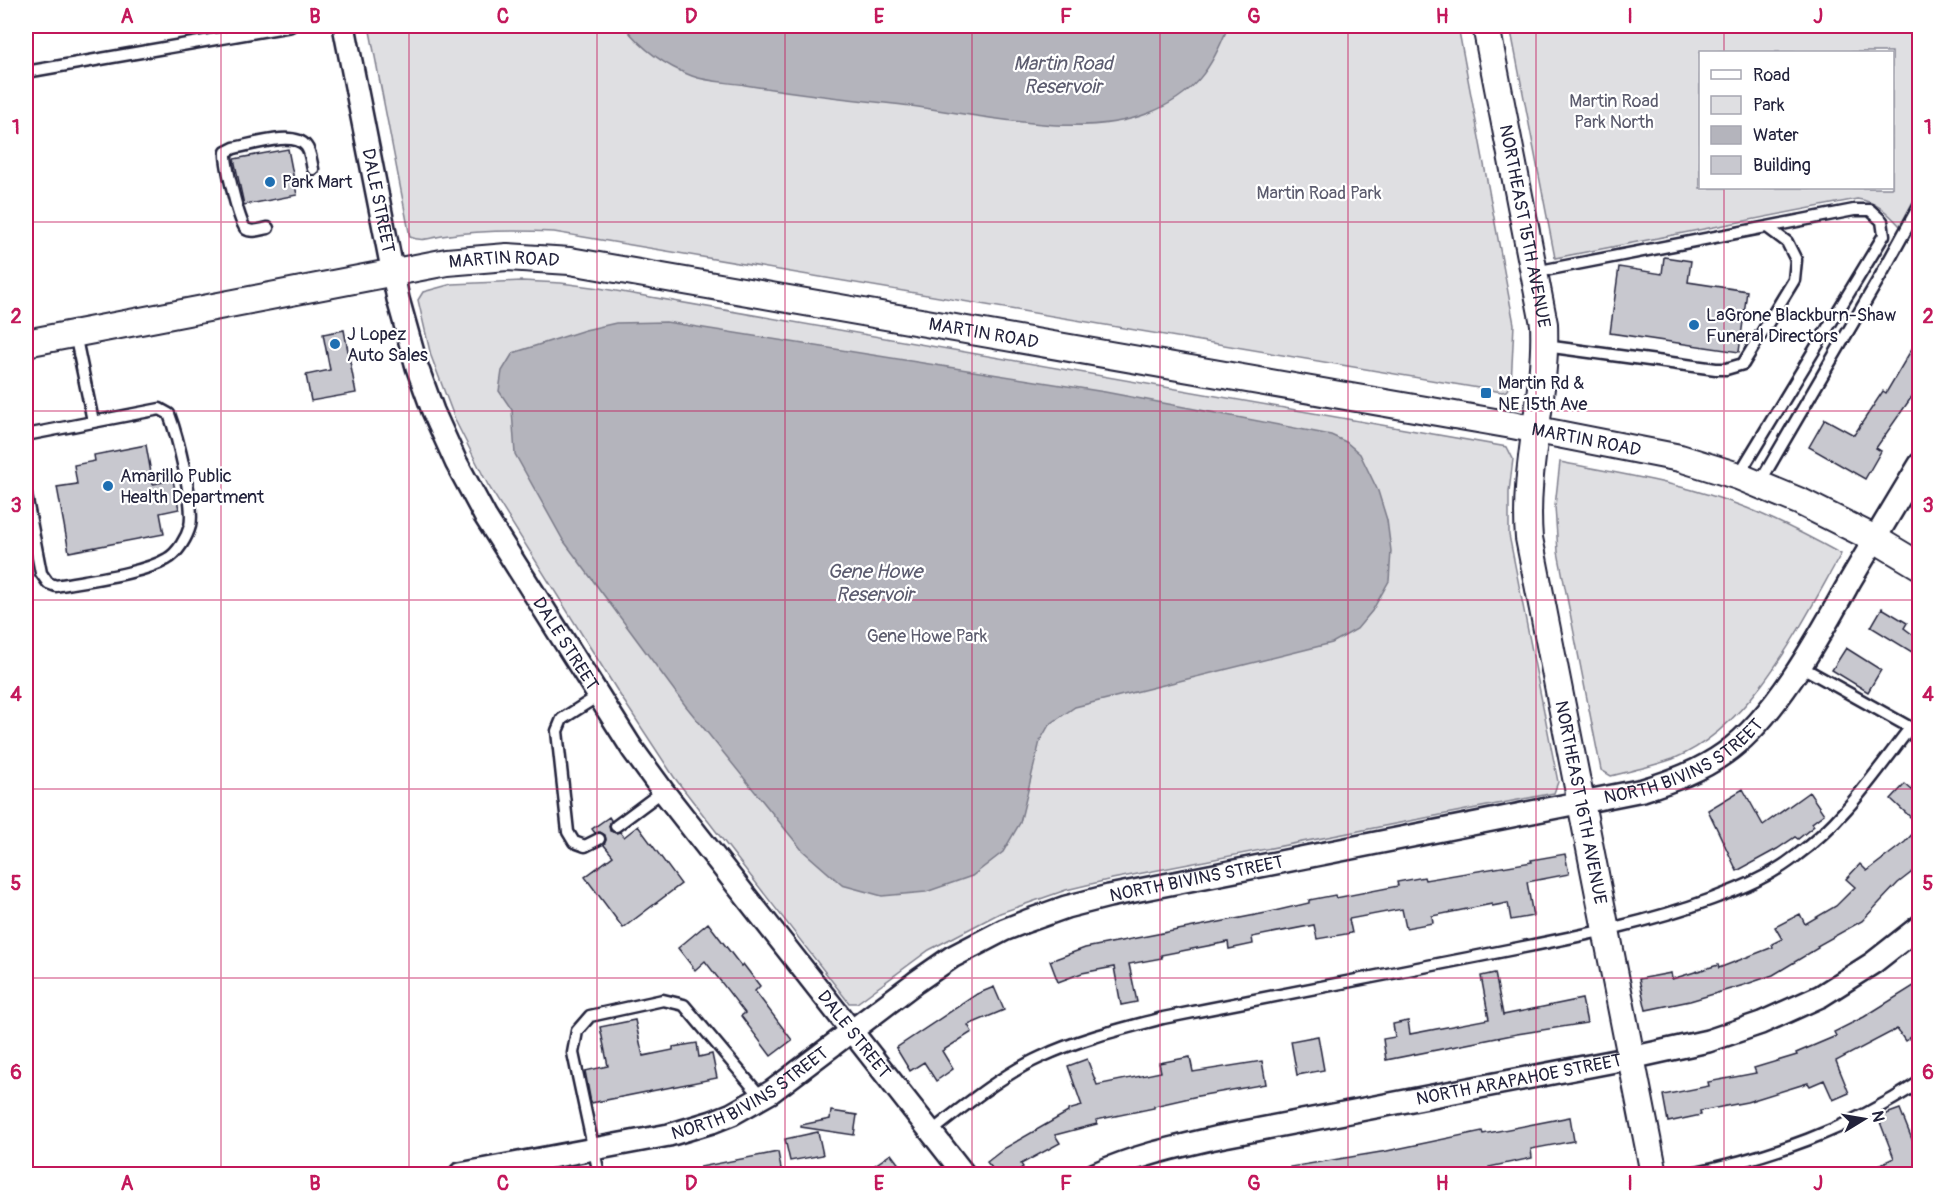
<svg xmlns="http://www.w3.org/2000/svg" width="1945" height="1200" font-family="Pangolin,sans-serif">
<rect width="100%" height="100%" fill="#fff"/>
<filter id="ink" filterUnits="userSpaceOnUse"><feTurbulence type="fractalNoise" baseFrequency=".0167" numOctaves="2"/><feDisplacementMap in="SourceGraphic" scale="12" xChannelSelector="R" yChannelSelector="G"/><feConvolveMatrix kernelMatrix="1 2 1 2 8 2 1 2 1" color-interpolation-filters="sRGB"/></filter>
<g filter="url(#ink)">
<path fill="#dfdfe2" stroke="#80808e" stroke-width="1.5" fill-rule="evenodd" d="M369,26H1458L1514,324L1511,385L1506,391L1502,392L554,232C516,230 480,230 442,236C431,238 421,242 410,237Z
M1510,26H1909L1919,79L1920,188L1900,226C1887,212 1877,202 1857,199L1555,258ZM1700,52H1892V188H1700Z
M522,281L561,283L599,288L1507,447L1513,459L1509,492V535L1558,782L1554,793L1112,879L1066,890L1000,913L929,950L857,1003H849L674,777L620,695L488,485L456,422L431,356L418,300L423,292L452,284Z
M1560,462C1622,474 1687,484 1747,508C1779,521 1810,537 1841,554C1801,624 1753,727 1673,759C1653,766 1631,771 1611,776L1601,770L1558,552L1555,506Z"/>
<path fill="#b4b4bc" stroke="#7a7a88" stroke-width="1.5" d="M624,26H1228C1212,69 1194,95 1149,113C1076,142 970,112 894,104C844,99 794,93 745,85C728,82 708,82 692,76C663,65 642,49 624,26Z
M666,322L1105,392L1331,435L1346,442L1360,454L1378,491L1387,520L1391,551L1389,581L1372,611L1357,629L1332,643L1075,707L1049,725L1040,741L1020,823L1003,852L972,876L926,892L882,896L842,885L802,850L685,705L563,540L515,454L512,410L499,391L502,371L513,353L585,330L616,323Z"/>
<path fill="#c8c8cf" stroke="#22223b" stroke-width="1.5" d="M288,149L297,195L244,205L234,159Z
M1664,257L1691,261L1688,282L1747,291L1739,352L1610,333L1619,267L1662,274Z
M344,330L356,393L311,401L306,375L330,370L323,334Z
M1920,335V385L1876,448L1881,451L1865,479L1809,447L1825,419L1854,435L1883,391L1886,393Z
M146,445L153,484L173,480L179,509L160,513L164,534L69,552L57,487L77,484L74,465L95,461L94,455Z
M1882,608L1907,623L1904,628L1920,640V657L1871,627Z
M1846,648L1881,670L1868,692L1832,670Z
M1905,784L1920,797V826L1891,799Z
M1743,789L1763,825L1809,792L1824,814L1812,823L1814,826L1798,839L1795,837L1777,849L1737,871L1708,810Z
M609,817L611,820L609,826L610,831L616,833L620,832L624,837L638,826L681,884L623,928L585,877L613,856L604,845L606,840L605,835L600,832L595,833L592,829Z
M1920,826V866L1898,883L1862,921L1817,946L1818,948L1773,975L1744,985L1690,1001L1646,1010L1639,979L1671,973L1672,979L1718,965L1719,968L1773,947L1772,944L1782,939L1775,927L1800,914L1805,924L1836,906L1855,887L1846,879L1860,864L1867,871L1905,842Z
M1565,854L1569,874L1527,882L1533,916L1511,920L1508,903L1492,906V904L1432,916L1433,923L1406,928L1402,909L1349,919L1352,933L1317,939L1314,925L1252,937L1253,944L1229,949L1228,942L1161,955L1162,958L1129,964L1137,1002L1121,1005L1114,967L1082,973L1058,982L1050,961L1085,948L1266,913L1309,903V900L1335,895L1336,898L1398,886L1397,882L1424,877L1425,880L1532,862L1531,860Z
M708,923L741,966L743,964L760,986L755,991L792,1040L771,1056L741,1016L745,1013L705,961L695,970L678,948Z
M1495,973L1503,1015L1582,999L1587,1023L1517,1034L1386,1060L1383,1039L1395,1037L1393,1024L1408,1021L1410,1034L1489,1019L1481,976Z
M1920,982V1031L1905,1041L1897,1029L1836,1061L1849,1093L1833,1100L1824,1080L1810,1086L1808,1083L1747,1102L1700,1111L1701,1115L1668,1122L1663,1095L1709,1086L1708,1082L1756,1073L1754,1068L1797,1055L1796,1053L1836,1036L1834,1032L1864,1017Z
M994,987L1004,1010L968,1025L972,1032L942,1051L953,1069L936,1081L924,1062L910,1071L896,1048L977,994Z
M635,1020L643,1056L673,1050V1047L697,1043L699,1057L712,1054L717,1078L591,1103L585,1071L608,1066L600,1027Z
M1318,1036L1324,1070L1297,1075L1291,1041Z
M1190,1057L1193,1072L1262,1061L1266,1084L1198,1096L1154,1106V1108L1096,1120L1097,1124L1055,1135L1060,1143L1021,1164L1023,1167L1013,1174H997L987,1162L1005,1148L1068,1112V1110L1082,1106L1068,1066L1087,1059L1097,1085L1161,1072L1159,1063Z
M1900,1109L1915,1147L1920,1144V1174H1859L1894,1158L1878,1117Z
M831,1111L857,1115L854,1135L801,1127V1125L830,1119Z
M1570,1117L1574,1141L1531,1149L1532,1158L1489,1167L1490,1172L1478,1174H1424L1423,1168L1389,1174H1291L1290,1167L1387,1151L1482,1131L1483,1134Z
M818,1132L823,1155L790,1161L785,1139Z
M778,1152L782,1174H701L700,1167Z
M891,1154L906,1174H862Z"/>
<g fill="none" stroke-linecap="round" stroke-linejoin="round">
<g stroke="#22223b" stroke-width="15">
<path id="service" d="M1919,26L1920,30
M26,72L291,26
M268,228C262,229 252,233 246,229C239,224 225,162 226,152L234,148C251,145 294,130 306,146C311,152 311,162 313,169
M1535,272L1854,210H1870L1882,221L1884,235L1738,476
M75,334L93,421
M1545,346L1716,369H1726L1743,364L1794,280L1796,260L1787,242L1767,227
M26,435L160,409L169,414C177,435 195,505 190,526C187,537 178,553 167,559C142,574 87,580 56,586L48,583L41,573L26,495
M1759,484L1881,275L1920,204
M1800,666L1920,733
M598,696L562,719L557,731L568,832L574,842L585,846L599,839
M616,826L663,791
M931,1132C964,1106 1003,1074 1041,1057C1079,1039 1122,1029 1163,1018C1268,997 1373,977 1479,956C1557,940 1636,927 1712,899C1741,888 1771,876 1796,856C1843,822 1875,773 1910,728
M599,1174L573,1053L577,1031L590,1016L663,1000L684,1005L762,1098
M1686,1174C1771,1157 1848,1130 1920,1082"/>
</g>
<g stroke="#22223b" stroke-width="26">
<g id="minor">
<path id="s1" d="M344,26L398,299L417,367L433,411L456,462L485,516L633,750L663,791L964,1174"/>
<path id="s2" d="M460,1174L669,1135L712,1122L732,1114L771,1092L916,982L952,957L1004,930L1027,921L1066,907L1109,896L1643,790C1672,781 1700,771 1725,753C1776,717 1820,635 1850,581C1873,542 1896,503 1920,464"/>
<path id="s3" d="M1095,1174C1135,1156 1176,1147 1219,1137L1631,1058L1708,1041L1761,1023L1821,996L1873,963L1920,926"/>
</g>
</g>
<g stroke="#22223b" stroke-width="30">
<g id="tertiary">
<path id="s4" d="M1486,26L1544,324C1547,396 1523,466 1529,538L1654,1174"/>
<path id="s5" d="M26,343L447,262L507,257L570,261L1512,425L1680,458L1738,476L1801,502L1875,539L1920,566"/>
</g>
</g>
<use href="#service" stroke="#fff" stroke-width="10"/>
<use href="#minor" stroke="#fff" stroke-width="21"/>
<use href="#tertiary" stroke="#fff" stroke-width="26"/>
</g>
</g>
<path fill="none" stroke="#c2185b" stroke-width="1.5" stroke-opacity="0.55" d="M221,26V1174M409,26V1174M597,26V1174M785,26V1174M972,26V1174M1160,26V1174M1348,26V1174M1536,26V1174M1724,26V52M1724,188V1174M26,222H1920M26,411H1920M26,600H1920M26,789H1920M26,978H1920"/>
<g fill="#1f6fb2" stroke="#fff" stroke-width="2">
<circle cx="270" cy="182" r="6"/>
<circle cx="1694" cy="325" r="6"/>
<circle cx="335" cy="344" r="6"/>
<rect x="1480" y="387" width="12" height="12" rx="3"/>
<circle cx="108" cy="486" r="6"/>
</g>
<g text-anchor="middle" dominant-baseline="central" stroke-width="4.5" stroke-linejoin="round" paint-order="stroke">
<g font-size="18" fill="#5b5b6d" stroke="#fff">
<text x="1614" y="101">Martin Road<tspan x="1614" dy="21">Park North</tspan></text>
<text x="1319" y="193">Martin Road Park</text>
<text x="927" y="636">Gene Howe Park</text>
</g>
<g font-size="18" fill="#22223b" stroke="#fff" text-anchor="start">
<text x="282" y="182">Park Mart</text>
<text x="1706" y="315">LaGrone Blackburn-Shaw<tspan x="1706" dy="21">Funeral Directors</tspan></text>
<text x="347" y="334">J Lopez<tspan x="347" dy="21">Auto Sales</tspan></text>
<text x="1498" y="383">Martin Rd &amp;<tspan x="1498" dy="21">NE 15th Ave</tspan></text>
<text x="120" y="476">Amarillo Public<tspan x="120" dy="21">Health Department</tspan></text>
</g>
<g font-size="18" fill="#22223b" stroke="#fff">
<text stroke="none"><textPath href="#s1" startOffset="178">DALE STREET</textPath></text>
<text stroke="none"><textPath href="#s4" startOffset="204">NORTHEAST 15TH AVENUE</textPath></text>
<text stroke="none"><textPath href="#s5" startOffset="486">MARTIN ROAD</textPath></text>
<text stroke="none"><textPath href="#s5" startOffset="972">MARTIN ROAD</textPath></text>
<text stroke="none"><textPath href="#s5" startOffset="1584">MARTIN ROAD</textPath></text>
<text stroke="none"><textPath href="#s1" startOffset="664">DALE STREET</textPath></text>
<text stroke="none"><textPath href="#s2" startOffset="1312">NORTH BIVINS STREET</textPath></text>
<text stroke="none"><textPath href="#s4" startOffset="788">NORTHEAST 16TH AVENUE</textPath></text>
<text stroke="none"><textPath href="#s2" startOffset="808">NORTH BIVINS STREET</textPath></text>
<text stroke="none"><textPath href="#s1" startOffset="1150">DALE STREET</textPath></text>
<text stroke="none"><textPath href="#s3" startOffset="435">NORTH ARAPAHOE STREET</textPath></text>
<text stroke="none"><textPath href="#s2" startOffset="304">NORTH BIVINS STREET</textPath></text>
</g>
<g font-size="20" font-style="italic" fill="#5c5c6f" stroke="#fff">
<text x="1063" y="63">Martin Road<tspan x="1063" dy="23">Reservoir</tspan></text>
<text x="875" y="571">Gene Howe<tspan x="875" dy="23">Reservoir</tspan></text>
</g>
</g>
<rect width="1945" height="1200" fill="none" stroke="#fff" stroke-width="66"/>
<rect x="1699" y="51" width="195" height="138" fill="#ffffff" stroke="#a7a7b1" stroke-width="1.5"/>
<rect x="1711" y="70" width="30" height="9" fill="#ffffff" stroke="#a7a7b1" stroke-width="1.5"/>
<text x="1753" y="81" font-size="18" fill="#22223b">Road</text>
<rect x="1711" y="96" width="30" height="18" fill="#dfdfe2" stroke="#a7a7b1" stroke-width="1.5"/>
<text x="1753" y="111" font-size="18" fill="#22223b">Park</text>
<rect x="1711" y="126" width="30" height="18" fill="#b4b4bc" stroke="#a7a7b1" stroke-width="1.5"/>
<text x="1753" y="141" font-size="18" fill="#22223b">Water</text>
<rect x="1711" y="156" width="30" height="18" fill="#c8c8cf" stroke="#a7a7b1" stroke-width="1.5"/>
<text x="1753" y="171" font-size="18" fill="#22223b">Building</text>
<g transform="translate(1864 1119) rotate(79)" stroke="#ffffff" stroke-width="4.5" paint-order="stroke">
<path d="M0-4.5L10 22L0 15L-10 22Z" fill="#22223b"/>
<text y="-9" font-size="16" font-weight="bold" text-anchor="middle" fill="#22223b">N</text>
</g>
<rect x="33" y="33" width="1879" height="1134" fill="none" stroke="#c2185b" stroke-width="2"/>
<g font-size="20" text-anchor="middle" font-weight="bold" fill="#c2185b">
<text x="127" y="23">A</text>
<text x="315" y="23">B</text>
<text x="503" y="23">C</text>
<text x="691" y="23">D</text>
<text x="879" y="23">E</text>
<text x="1066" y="23">F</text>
<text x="1254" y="23">G</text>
<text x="1442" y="23">H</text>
<text x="1630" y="23">I</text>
<text x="1818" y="23">J</text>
<text x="16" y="134">1</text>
<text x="1928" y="134">1</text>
<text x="16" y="323">2</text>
<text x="1928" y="323">2</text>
<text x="16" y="512">3</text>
<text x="1928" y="512">3</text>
<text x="16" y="701">4</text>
<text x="1928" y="701">4</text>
<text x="16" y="890">5</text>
<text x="1928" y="890">5</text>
<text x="16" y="1079">6</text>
<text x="1928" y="1079">6</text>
<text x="127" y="1190">A</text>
<text x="315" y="1190">B</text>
<text x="503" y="1190">C</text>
<text x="691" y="1190">D</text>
<text x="879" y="1190">E</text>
<text x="1066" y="1190">F</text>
<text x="1254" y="1190">G</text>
<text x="1442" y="1190">H</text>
<text x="1630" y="1190">I</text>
<text x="1818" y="1190">J</text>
</g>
</svg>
